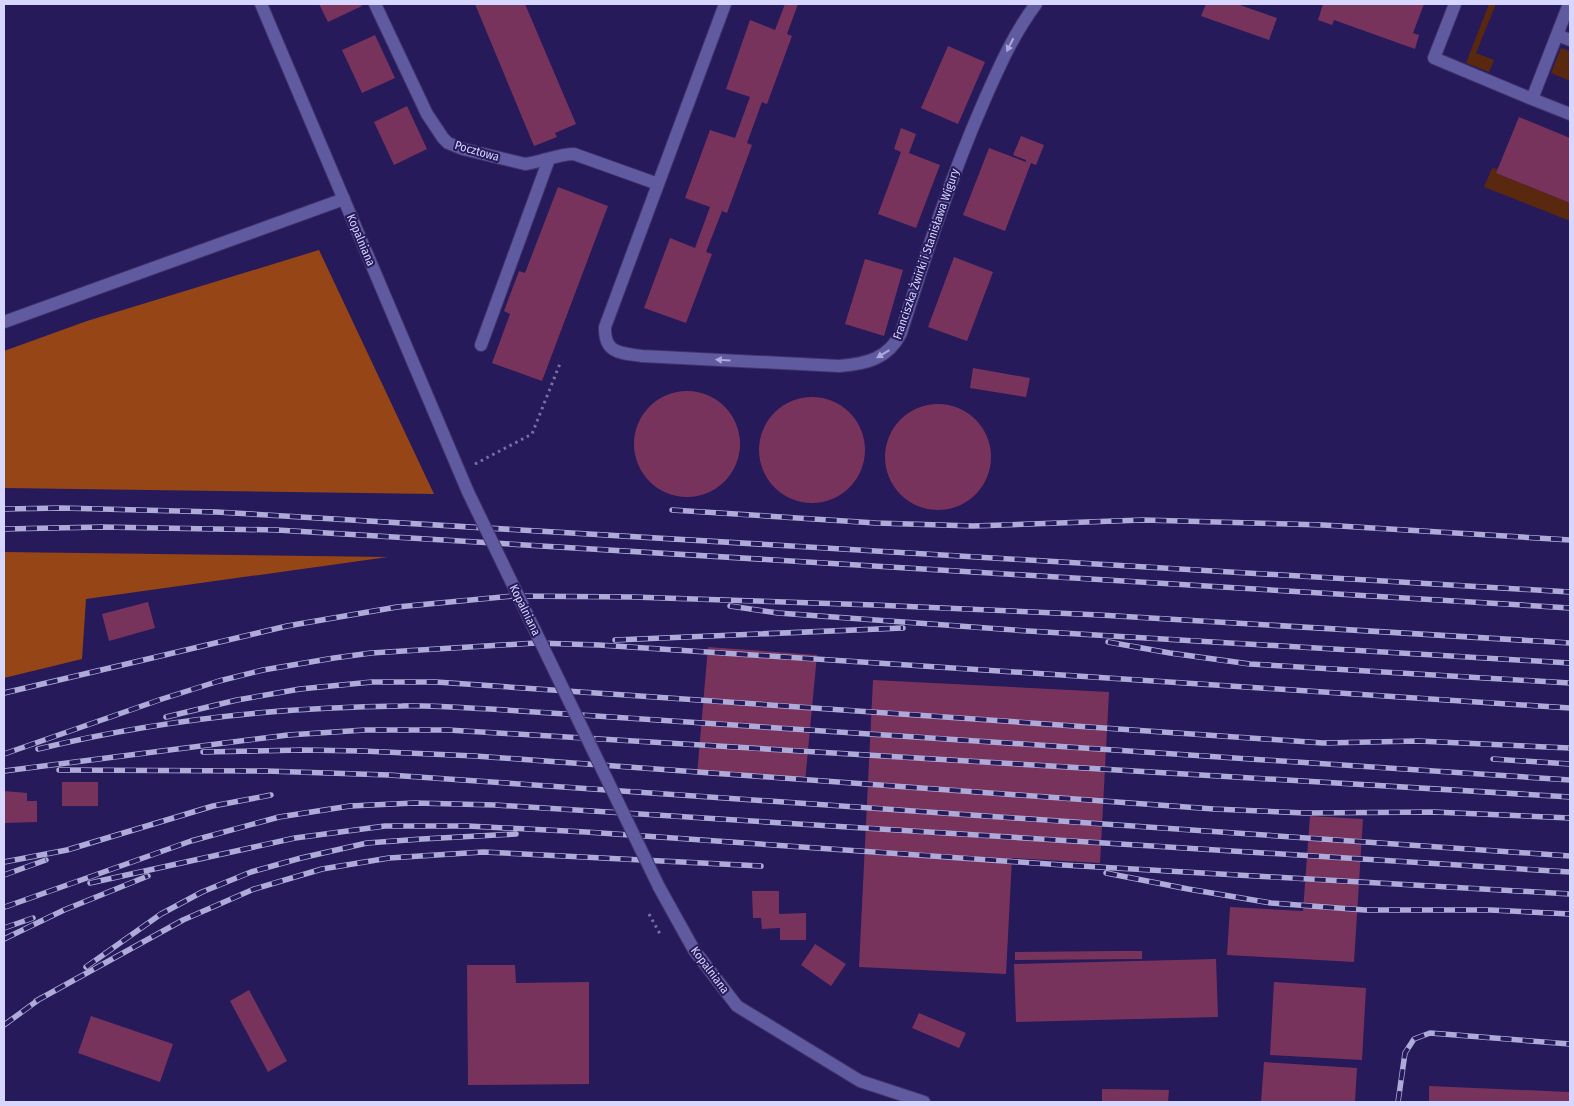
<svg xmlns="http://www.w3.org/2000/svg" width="1574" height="1106" font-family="'Fira Sans Condensed',sans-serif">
<rect width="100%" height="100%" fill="#261a5a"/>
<path fill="#59280e" d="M1489,4H1496L1476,53L1494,60L1489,72L1466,63Z
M1561,48L1570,51V81L1551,73Z
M1492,168L1498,169L1496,173L1570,203V221L1484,187Z"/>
<path fill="#964517" d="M319,250L434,494L4,488V351L87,321Z
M4,552L388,557L86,599L82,659L4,678Z"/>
<path fill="#78335c" d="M319,4H360L362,6L328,22Z
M475,4H525L576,124L555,133L557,137L534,146Z
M785,4H798L787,34L792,36L767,104L762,102L747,143L752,145L727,213L722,211L706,252L712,254L686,323L644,308L670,238L695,248L710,207L685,198L710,130L735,138L750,97L726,89L750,20L775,30Z
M1206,4H1237L1277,18L1269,40L1201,16Z
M1323,4H1424L1413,33L1419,35L1415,49L1334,20L1332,25L1318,20Z
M375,35L395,78L362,93L342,50Z
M948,46L985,62L958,124L921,108Z
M407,106L427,149L394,165L374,122Z
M1519,117L1570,138V203L1496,173Z
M901,128L916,134L909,153L940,165L916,228L878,214L901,152L894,149Z
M1021,136L1044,145L1036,165L1031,163L1005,231L963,215L989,148L1026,162V160L1013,155Z
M558,187L608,206L542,381L492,363L510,314L504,311L519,271L525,273Z
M954,257L993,272L967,341L928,327Z
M865,259L903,270L884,336L845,324Z
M973,368L1030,378L1026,397L970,388Z
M634 444a53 53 0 1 1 106 0a53 53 0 1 1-106 0Z
M759 450a53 53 0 1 1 106 0a53 53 0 1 1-106 0Z
M885 457a53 53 0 1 1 106 0a53 53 0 1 1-106 0Z
M148,602L155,628L109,641L102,614Z
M708,647L817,655L805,782L697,775Z
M873,680L1109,692L1100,863L1012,858L1006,974L859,967Z
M62,782H98V806H62Z
M4,791L27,793V801H37V822L4,823Z
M1310,816L1363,819L1354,962L1227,955L1230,907L1303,911Z
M752,891H779V914L806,913V940H780V928L762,929L761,918H753Z
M815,944L846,964L831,986L801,965Z
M1115,951H1142V959L1015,960V952Z
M1216,959L1218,1017L1016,1022L1014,964Z
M467,965H515L516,983L589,982V1084L468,1085Z
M1274,982L1366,988L1362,1060L1270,1055Z
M249,990L287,1061L268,1072L230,1001Z
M919,1013L966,1033L959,1048L912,1028Z
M91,1016L173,1044L160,1082L78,1053Z
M1264,1062L1357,1068L1355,1102H1261Z
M1429,1086L1570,1092V1102H1429Z
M1102,1089L1169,1090L1168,1102H1102Z"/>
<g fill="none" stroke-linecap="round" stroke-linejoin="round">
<g stroke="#41336b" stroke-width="14">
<path id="lane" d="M1455,4L1434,58L1532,99
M1569,4L1532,99L1570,114
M1557,35L1570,40
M4,322L344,199
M481,345L549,159"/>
</g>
<g stroke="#41336b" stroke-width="14">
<path id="street" d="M261,4L468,492
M375,4L427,114L443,138L448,143L463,149L525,164C542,162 558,154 574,154L658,184
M725,4L605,327C604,354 621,353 642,356L839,366C866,364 888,359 901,333C926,254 951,176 984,101C999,67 1014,33 1036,4
M659,887L694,950L737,1006L860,1081L924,1102"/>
</g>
<path stroke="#7770a5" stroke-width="3" stroke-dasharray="2.5 4" stroke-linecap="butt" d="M475,464L532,434L561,361
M649,914L660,934"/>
<use href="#lane" stroke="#605aa0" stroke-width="12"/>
<use href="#street" stroke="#605aa0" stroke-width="12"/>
<g stroke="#aeabd8" stroke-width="5.5">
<path id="rail" d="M4,509L62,508L216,512L1570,592
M672,510L876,523L973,526L1143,520L1323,525L1570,540
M4,529L102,527L277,530L1570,608
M730,606L778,613L1028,631L1570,663
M615,640L903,628
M1108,642L1170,653L1250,664L1570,683
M4,693L287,626L397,607L512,596L632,597L874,605L1100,615L1570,643
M166,717L237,700L300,689L372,682H436L1323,743L1418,741L1570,748
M38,749C157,720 280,707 402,706C431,705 461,708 490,709L1570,780
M203,752L303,750L362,751L475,756L1214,809L1305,813L1434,812L1570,818
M4,754L162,699L219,681L263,670L334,658L371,653L536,643L599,645L1570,708
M1493,759L1570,764
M59,770L266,771L389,775L1570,856
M4,771L288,735L365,730H448L1570,797
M4,862L67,850L213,806L271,795
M1106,873L1188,889L1271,903L1365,910H1490L1570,914
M4,875L46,860
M90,883L295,838L385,826H468L586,832L1063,865L1570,894
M5,907L191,841L279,817L350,806L415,803L495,805L1570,872
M4,928L33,918
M4,939L64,910L148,876
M86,967L161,914L202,892L251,872L301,858L367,843L422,839L516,834
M36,1001L183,920L254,889L322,869L389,858L483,852L761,866
M4,1025L41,998
M1398,1102L1405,1053L1414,1039L1430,1033L1570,1044"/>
</g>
<use href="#rail" stroke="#261a5a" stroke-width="4" stroke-dasharray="11" stroke-linecap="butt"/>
<g stroke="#41336b" stroke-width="14" stroke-linecap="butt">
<path id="street-bridge" d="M468,492L659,887"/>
</g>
<use href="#street-bridge" stroke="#605aa0" stroke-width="12"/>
</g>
<defs><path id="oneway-solid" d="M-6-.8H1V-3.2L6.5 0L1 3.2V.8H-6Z" transform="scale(1.25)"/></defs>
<g fill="#adabdd">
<use href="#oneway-solid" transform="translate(1010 45) rotate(117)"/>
<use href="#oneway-solid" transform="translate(883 354) rotate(149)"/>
<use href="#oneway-solid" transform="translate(723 360) rotate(-177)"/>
</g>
<g text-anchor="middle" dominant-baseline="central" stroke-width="4" stroke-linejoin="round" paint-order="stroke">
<g font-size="12" fill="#d7d6fe" stroke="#261a5a">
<text transform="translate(477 151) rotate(16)">Pocztowa</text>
<text transform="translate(361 240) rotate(67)">Kopalniana</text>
<text transform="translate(926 254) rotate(-71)">Franciszka Żwirki i Stanisława Wigury</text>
<text transform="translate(525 610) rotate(64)">Kopalniana</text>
<text transform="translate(710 970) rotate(53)">Kopalniana</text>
</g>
</g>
<rect width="1574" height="1106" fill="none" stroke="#d7d6fe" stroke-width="10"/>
</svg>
